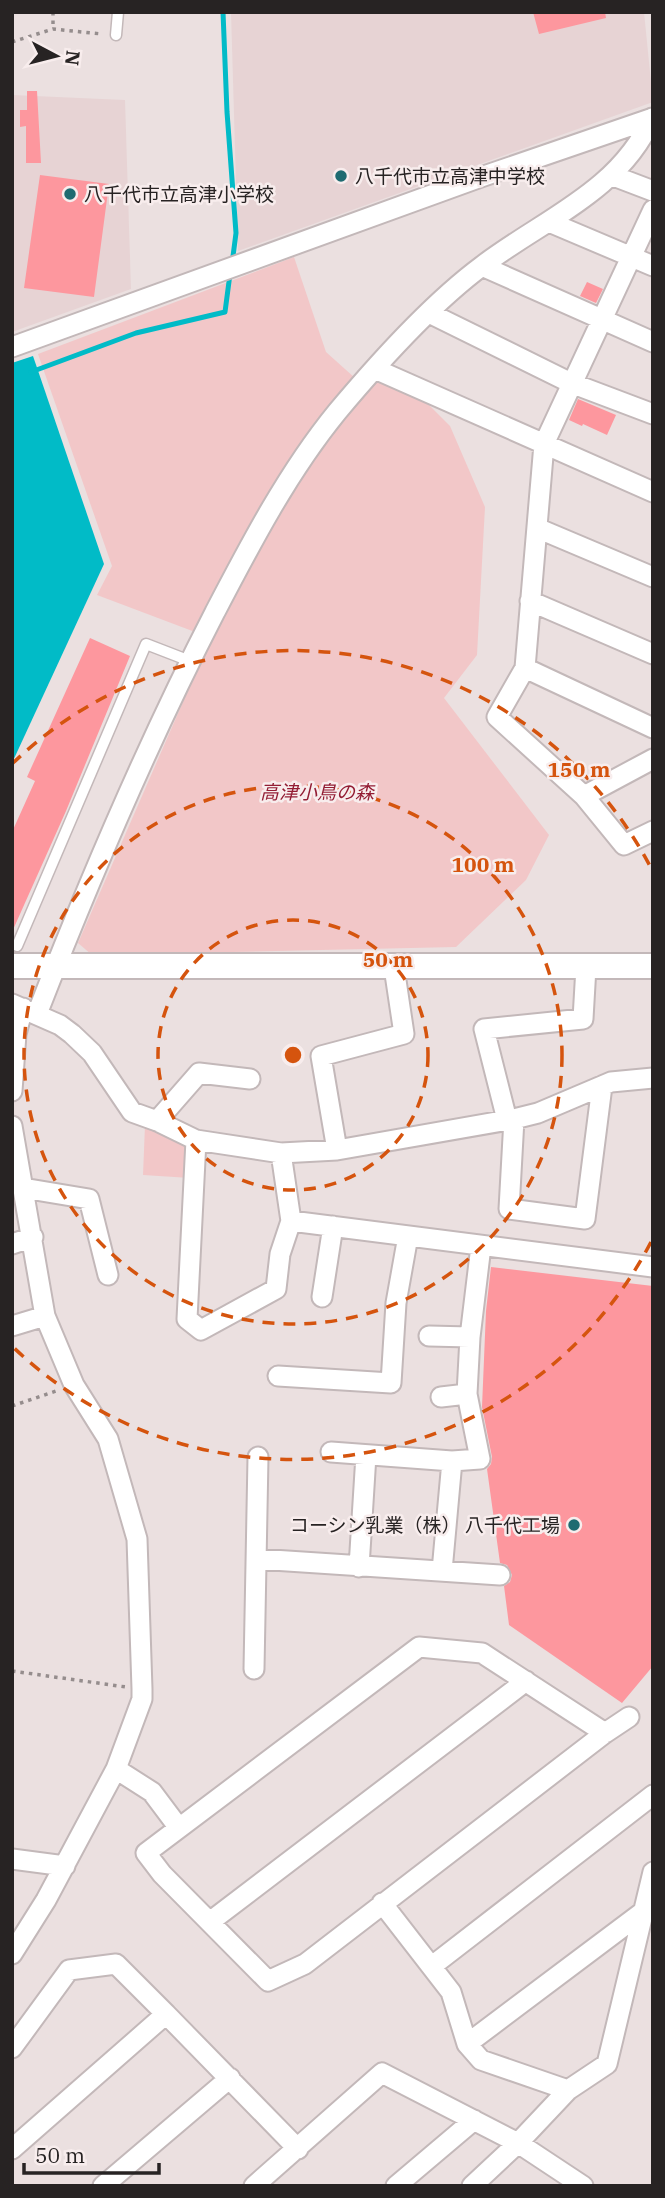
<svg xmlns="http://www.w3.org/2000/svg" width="665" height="2198" font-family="'IBM Plex Serif','Noto Sans JP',serif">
<rect width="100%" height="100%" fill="#ebe0e0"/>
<path fill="#e7d3d4" d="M231,12H644L653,102L238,251Z
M12,95L125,100L131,289L12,332Z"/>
<path fill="#f2c7c8" d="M294,257L326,352L355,378L307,435L195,632L97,595L112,566L38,354Z
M378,379L423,399L450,426L485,507L477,655L444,698L549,835L526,880L456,947L92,955L78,943L233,587L324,440Z
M145,1125L193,1142L190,1178L143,1175Z"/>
<path fill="#01bbc7" d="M33,356L104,564L12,763V363Z"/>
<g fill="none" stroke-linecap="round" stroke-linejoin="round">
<path stroke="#01bbc7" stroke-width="5" d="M223,12L227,112L236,233L232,264
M31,372L136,333L225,312L230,274"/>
</g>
<path fill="#fd979e" d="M533,12H605L606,18L539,34Z
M27,91H37L41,163H26V126L20,127V110H27Z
M40,175L109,184L94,297L24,288Z
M587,282L603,289L596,303L580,296Z
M578,399L616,415L607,435L583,424L582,426L569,420Z
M90,638L130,656L66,811L12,932V832L35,781L27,777Z
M491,1267L653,1286V1666L622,1703L509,1625L504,1586L510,1582L512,1575L507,1565L500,1563L487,1469L491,1464L492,1457L482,1407L486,1311Z"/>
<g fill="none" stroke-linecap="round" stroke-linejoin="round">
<g stroke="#c3b8b9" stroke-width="13">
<path id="service" d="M116,35L118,12
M17,946L146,644L190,661"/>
</g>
<g stroke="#c3b8b9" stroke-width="23">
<path id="minor" d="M611,175L653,191
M653,210L544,444L525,668L497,717L584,796L624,845L653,831
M549,222L653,266
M482,266L653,342
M429,313L571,383L653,414
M12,347L481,177L653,118
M375,369L653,492
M537,528L653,577
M530,601L653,654
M525,668L653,728
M584,796L653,759
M12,1004L60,1025L72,1034L92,1053L132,1112L157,1121L196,1140L281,1153L337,1150L514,1119L538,1113L611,1082L653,1078
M37,1014C90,878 148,742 215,612C251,543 288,472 337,412C378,363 431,304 482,266C542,220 619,192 652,118
M12,1091L16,1034L23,1008
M514,1119L509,1209L585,1219L602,1086
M507,1120L484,1029L583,1019L586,967
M157,1121L199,1073L250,1079
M12,1126L45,1316L74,1385L108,1439L137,1539L142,1689V1699L116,1769L46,1900L12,1954
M196,1140L187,1319L201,1330L276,1289L280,1254L291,1221L281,1153
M337,1150L321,1056L404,1034L394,967
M23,1188L89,1199L108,1275
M291,1221L653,1267
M12,1244L33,1237
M322,1297L333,1226
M12,1326L45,1316
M429,1336L470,1337
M278,1376L391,1383L396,1303L408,1236
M441,1397L467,1394
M331,1452L452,1461L480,1459L467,1394L470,1337L481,1246
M257,1559L500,1575
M359,1567L366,1455
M442,1571L452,1461
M254,1669L258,1457
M605,1733L482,1653L419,1647L146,1853L162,1874L268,1981L305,1964L605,1733L629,1717
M116,1769L152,1792L179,1828
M12,1859L65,1866
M382,1903L451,1992L467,2044L481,2060L568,2090L518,2143L472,2186
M211,1921L526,1681
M432,1966L653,1795
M467,2044L644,1911
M12,2048L69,1970L116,1964L166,2014
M568,2090L607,2064L653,1872
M12,2149L166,2014L298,2149
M103,2186L230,2078
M254,2186L382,2073L518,2143L583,2186
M396,2186L474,2120"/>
</g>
<g stroke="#c3b8b9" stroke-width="28">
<path id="tertiary" d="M12,966H653"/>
</g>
<path stroke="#958d8d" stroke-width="3.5" stroke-dasharray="3.5 5" stroke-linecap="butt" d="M53,12V29
M12,42L53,29L102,34
M12,1406L59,1390
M12,1671L126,1687"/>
<use href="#service" stroke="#fff" stroke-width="10"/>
<use href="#minor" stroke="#fff" stroke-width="19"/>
<use href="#tertiary" stroke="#fff" stroke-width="24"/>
</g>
<g fill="none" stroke="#d5540e" stroke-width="3.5" stroke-dasharray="12 9">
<circle cx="293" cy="1055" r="135"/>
<circle cx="293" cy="1055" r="269"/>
<path d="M651 1242A404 404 0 0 1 12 1346M12 764A404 404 0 0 1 651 868"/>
</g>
<g fill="#1f6b71" stroke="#f8eded" stroke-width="2.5">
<circle cx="341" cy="176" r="7"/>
<circle cx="70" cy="194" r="7"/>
<circle cx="574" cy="1525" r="7"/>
</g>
<g text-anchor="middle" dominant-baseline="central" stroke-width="5" stroke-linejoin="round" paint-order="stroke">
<g font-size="19" fill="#272323" stroke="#f8eded" text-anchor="start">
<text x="355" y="176">八千代市立高津中学校</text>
<text x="84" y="194">八千代市立高津小学校</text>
<text x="560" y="1525" text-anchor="end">コーシン乳業（株） 八千代工場</text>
</g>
<g font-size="19" font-style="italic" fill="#931d34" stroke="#f8eded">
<text x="317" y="792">高津小鳥の森</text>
</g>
</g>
<circle cx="293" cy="1055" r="10" fill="#d5540e" stroke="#f8eded" stroke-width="3.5"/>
<g font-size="21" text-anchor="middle" font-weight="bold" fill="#d5540e" stroke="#f8eded" stroke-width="5" stroke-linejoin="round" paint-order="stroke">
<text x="579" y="777">150 m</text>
<text x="483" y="872">100 m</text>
<text x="388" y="967">50 m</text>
</g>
<rect width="665" height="2198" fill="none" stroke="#272323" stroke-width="28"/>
<g transform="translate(56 56) rotate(97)" stroke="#f8eded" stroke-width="5" paint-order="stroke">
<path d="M0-5L12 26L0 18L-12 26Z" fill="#272323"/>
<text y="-10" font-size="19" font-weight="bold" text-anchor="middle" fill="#272323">N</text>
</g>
<path d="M24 2163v10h135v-10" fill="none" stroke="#272323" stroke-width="3.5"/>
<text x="35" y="2163" font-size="21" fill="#272323" stroke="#f8eded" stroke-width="5" paint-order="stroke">50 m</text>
</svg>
